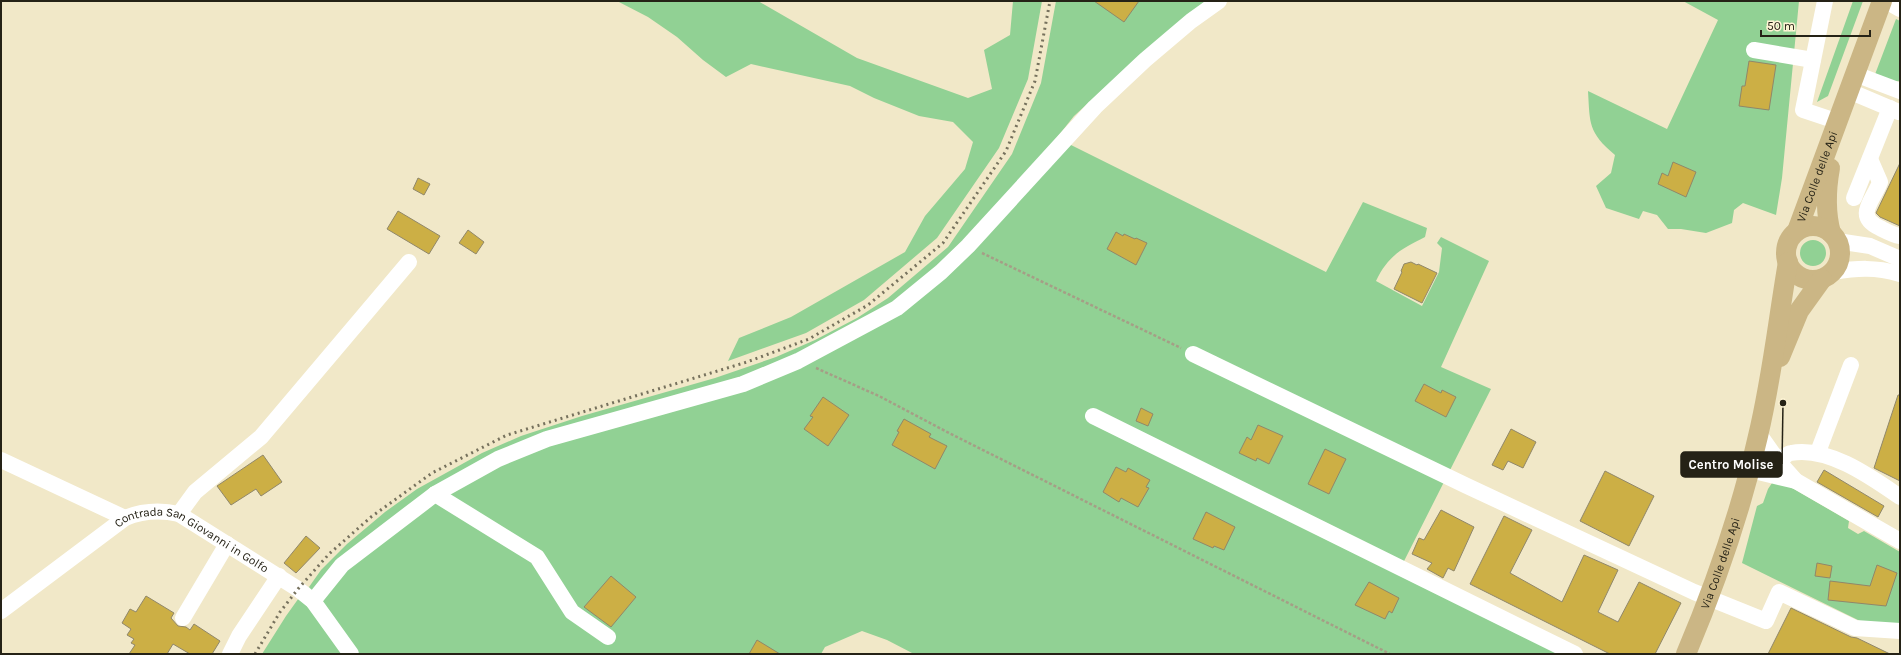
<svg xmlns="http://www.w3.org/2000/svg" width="1901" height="655" font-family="Karla,sans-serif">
<rect width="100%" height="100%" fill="#f1e8c8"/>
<path fill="#91d194" d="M617,1H758L857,58L968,98L992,89L984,50L1010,35L1013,1H1042L1028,79L999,148L937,238L864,300L806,333L728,361L739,338L791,317L905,252L925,216L965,169L973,142L953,122L919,116L874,98L850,86L751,64L726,77L703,60L677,37L648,17Z
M1056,1H1206L1162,36L1074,116L1055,140L1071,145L1326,272L1363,202L1427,228L1425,237C1401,249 1388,256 1376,281L1422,306L1439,272L1442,248L1437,243L1441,237L1489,261L1441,367L1491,389L1399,571L1559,654H914L887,640L862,631L825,647L821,654H357L309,587L321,570L347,544L385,512L417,489L482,453L521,436L582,416L715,378L776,357L815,340L857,318L888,298L948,247L1012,154L1041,83Z
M1683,1H1799L1782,178L1776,215L1743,203L1734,210L1732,223L1706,233L1681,229H1668L1657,215L1643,211L1639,219L1606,208L1596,186L1611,173L1615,155C1588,132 1590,124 1588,91L1667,129L1718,20Z
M1853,1H1863L1828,96L1817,102Z
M1896,19L1900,21V81L1891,82L1874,77Z
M1800 253a13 13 0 1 1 26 0a13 13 0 1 1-26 0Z
M1782,482L1849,521L1848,528L1858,534L1864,531L1900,552V624L1860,621L1742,563L1757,506L1763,503L1768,489L1772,483Z
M301,595L346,654H262L286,616Z"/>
<path fill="#ccaf45" stroke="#90876a" d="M1094,1H1139L1124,22Z
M1749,61L1776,65L1769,110L1739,106L1742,86H1745Z
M1673,162L1696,172L1686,197L1658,184L1662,173L1668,176Z
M1900,163V226L1880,217L1876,213Z
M418,178L430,184L424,195L413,189Z
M398,211L440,236L429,254L387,229Z
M468,230L484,242L476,254L459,243Z
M1116,232L1123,236L1124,234L1135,239L1136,238L1147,243L1136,265L1107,249Z
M1411,262L1417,265L1418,264L1437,273L1422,303L1394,289L1402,272L1401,271L1404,264Z
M1424,384L1441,393L1442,390L1456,397L1446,417L1415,401Z
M1898,395H1900V481L1874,468Z
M823,397L849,415L828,446L804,429L813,417L810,416Z
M1141,408L1153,414L1148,426L1136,421Z
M904,419L931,434L929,437L947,446L935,469L892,445L899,432L897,431Z
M1258,425L1283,436L1269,464L1257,458L1256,461L1239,453L1247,437L1251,440Z
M1511,429L1536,442L1523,468L1508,461L1503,470L1492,465Z
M1325,449L1346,459L1329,494L1308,484Z
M263,455L282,482L261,496L256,489L231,505L217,486Z
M1116,467L1126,472L1128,468L1150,480L1146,487L1149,488L1138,507L1121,498L1119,502L1103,492Z
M1824,470L1884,506L1878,517L1817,482Z
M1605,471L1654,496L1629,546L1580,521Z
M1441,510L1474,527L1454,571L1448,568L1443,578L1427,569L1432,563L1412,554L1419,538L1424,540Z
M1206,512L1235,527L1224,550L1214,546L1213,548L1193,539Z
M1504,516L1532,530L1510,573L1562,602L1584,555L1618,570L1598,612L1618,622L1639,582L1681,603L1655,654H1610L1470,584Z
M306,536L320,548L296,573L284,563Z
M1817,563L1832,566L1830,578L1815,576Z
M1877,565L1897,573L1886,606L1828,600L1830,581L1870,586Z
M611,576L636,597L611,627L584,607Z
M1369,582L1399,598L1392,613L1389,611L1385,619L1355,605Z
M146,596L174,613L171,618L178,626L186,627L190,630L194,624L220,641L212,654H190L173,644L167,654H129L135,645L131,643L134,639L127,635L131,629L122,623L130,609L136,612Z
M1791,608L1851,637L1857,638L1890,654H1768Z
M757,640L780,654H749Z"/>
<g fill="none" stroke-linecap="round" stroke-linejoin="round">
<path stroke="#a59e86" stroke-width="2.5" stroke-dasharray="3 2" stroke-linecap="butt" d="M982,253L1181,348
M816,368L879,396L949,433L1390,654"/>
<g stroke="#fff" stroke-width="16">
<path d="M1825,1L1803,110L1839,122"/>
<path d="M1886,1L1900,9"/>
<path d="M1754,50L1813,60"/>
<path d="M1855,74L1900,91"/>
<path d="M1849,91L1899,112"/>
<path d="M1870,159L1880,182C1873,201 1854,216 1880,228C1886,231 1893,235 1900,236"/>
<path d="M1854,198L1890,108"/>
<path d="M1837,241L1870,246L1900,259"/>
<path d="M1833,272C1858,268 1875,267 1900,274"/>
<path d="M1193,354L1467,486L1694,592L1766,621L1779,592L1855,628L1900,631"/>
<path d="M1093,416L1575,654"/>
<path d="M1759,434L1779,462L1796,481L1900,541"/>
<path d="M1818,452L1851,365"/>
<path d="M1,460L125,518"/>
<path d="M1779,462C1783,459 1787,453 1791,453C1828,446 1871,477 1900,497"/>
<path d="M1750,470L1796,481"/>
<path d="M435,494L537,557L572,612L608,637"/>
<path d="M179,514L195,492L261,437L409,262"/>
<path d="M313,601L342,565L435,494L498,459L547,439L743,384L798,361L897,308L941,272L968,246L1095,107L1145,60L1191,21L1219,1"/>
<path id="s1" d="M1,611L125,518C142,511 161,510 179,514L298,589L313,601L351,654"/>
<path d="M183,618L227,544"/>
<path d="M230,654L239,636L279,576"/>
</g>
<g stroke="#cbb685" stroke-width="20">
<path d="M1830,168C1826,190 1825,211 1831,233"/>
<circle cx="1813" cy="253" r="27"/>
<path id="s2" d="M1797,231L1882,1"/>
<path d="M1780,357L1799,311L1822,279"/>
<path id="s3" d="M1686,654C1716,583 1741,511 1758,436C1772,378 1778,320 1788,262"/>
</g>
<path stroke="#76715d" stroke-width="3" stroke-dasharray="2 4" stroke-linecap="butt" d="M255,654L280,612L298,589L329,554L371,517L432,473L507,435L747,362L809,339L868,305L943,243L1006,151L1035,81L1050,1"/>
</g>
<g text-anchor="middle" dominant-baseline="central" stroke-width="3.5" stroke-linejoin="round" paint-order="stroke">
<g font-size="12" fill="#252216" stroke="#fff5d5">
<text stroke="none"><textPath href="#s2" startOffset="58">Via Colle delle Api</textPath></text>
<text stroke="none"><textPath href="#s1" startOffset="229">Contrada San Giovanni in Golfo</textPath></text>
<text stroke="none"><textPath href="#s3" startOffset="97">Via Colle delle Api</textPath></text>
</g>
</g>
<path fill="none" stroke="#252216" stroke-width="1.5" d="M1783 403L1782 464"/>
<circle fill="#252216" stroke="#fff5d5" stroke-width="1.5" cx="1783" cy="403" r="4"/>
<rect fill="#252216" stroke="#252216" stroke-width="1.5" x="1681" y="452" width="101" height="25" rx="4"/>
<g font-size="13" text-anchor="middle" font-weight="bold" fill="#fff">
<text x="1731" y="469">Centro Molise</text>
</g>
<rect width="1901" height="655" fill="none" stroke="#252216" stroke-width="4"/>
<path d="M1761 30v6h109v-6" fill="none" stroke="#252216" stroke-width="2"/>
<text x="1767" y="30" font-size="12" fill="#252216" stroke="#fff5d5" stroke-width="3" paint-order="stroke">50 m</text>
</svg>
